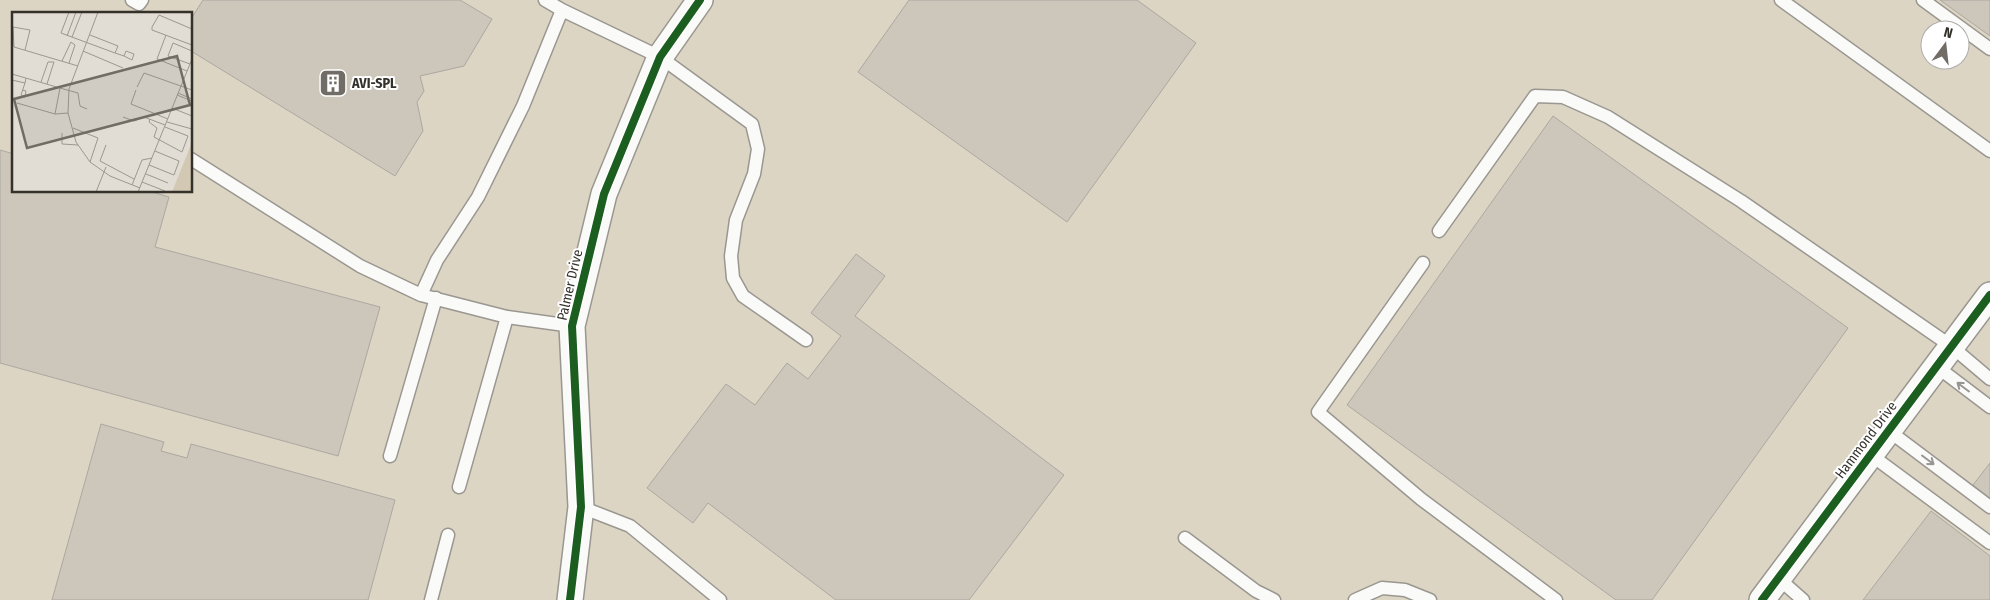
<svg xmlns="http://www.w3.org/2000/svg" width="1990" height="600" font-family="'Fira Sans Condensed',sans-serif">
<rect width="100%" height="100%" fill="#e1ddd4"/>
<path fill="#dcd5c4" fill-rule="evenodd" d="M0,0H1990V600H0ZM14,14H191V191H14ZM1930,30H1960V60H1930Z"/>
<path fill="#cdc6ba" stroke="#aba8a1" d="M203,0H460L492,19L464,66L420,76L424,91L417,102L423,131L395,176L191,51V19Z
M909,0H1137L1196,43L1067,222L858,72Z
M1940,0H1990V36Z
M1553,116L1848,328L1652,600H1616L1347,405Z
M0,150L14,154V191H149L169,197L155,247L380,307L338,456L0,363Z
M856,254L885,276L855,316L1064,475L969,600H836L708,503L693,523L647,488L726,384L755,405L787,363L808,379L841,336L811,313Z
M101,424L164,442L161,451L187,458L191,444L395,500L368,600H52Z
M1990,463V499L1973,485Z
M1931,511L1990,556V600H1863Z"/>
<g fill="none" stroke-linecap="round" stroke-linejoin="round">
<g stroke="#9a9790" stroke-width="15">
<path id="lane" d="M132,0L139,4L142,0
M545,0L562,10
M1781,0L1990,151
M1923,0L1990,49
M191,159L360,266L421,295
M1439,231L1535,96L1563,97L1608,117L1741,201L1951,346L1990,379
M1423,263L1318,412L1421,499L1556,600
M572,326L507,317L421,295L437,260L478,197L523,106L562,10L660,57L752,124L758,149L754,174L736,220L731,256L733,278L743,296L806,340
M1936,366L1990,407
M1889,431L1990,507
M1871,455L1990,543
M390,456L436,298
M459,487L507,317
M581,507L630,526L720,600
M1185,538L1256,591L1274,600
M1778,578L1803,600
M431,600L448,535
M1355,600L1382,588L1405,590L1430,600"/>
</g>
<g stroke="#9a9790" stroke-width="28">
<path id="street" d="M570,600L581,507L572,326L604,194L660,57L700,0
M1762,600L1990,295"/>
</g>
<use href="#lane" stroke="#fafaf9" stroke-width="12"/>
<use href="#street" stroke="#fafaf9" stroke-width="25"/>
<g stroke="#fff" stroke-width="11">
<path id="cycleway" d="M570,600L581,507L572,326L604,194L660,57L700,0
M1762,600L1990,295"/>
</g>
<use href="#cycleway" stroke="#1b5e20" stroke-width="8"/>
</g>
<defs><path id="oneway-shaft" d="M-6 0H5M1.5-3L5.5 0L1.5 3" fill="none" stroke-width="1.6" stroke-linecap="round" stroke-linejoin="round" transform="scale(1.25)"/></defs>
<g stroke="#979692">
<use href="#oneway-shaft" transform="translate(1963 387) rotate(-143)"/>
<use href="#oneway-shaft" transform="translate(1928 460) rotate(37)"/>
</g>
<defs>
<g id="building-square" transform="scale(1.4375)"><rect x="-9" y="-9" width="18" height="18" rx="4" fill="#716d66" stroke="#fff"/><path d="M-4-6H4V6H1V3H-1V6H-4ZM-2.5-4.3h1.7v1.8h-1.7ZM.8-4.3h1.7v1.8H.8ZM-2.5-1h1.7V.8h-1.7ZM.8-1h1.7V.8H.8Z" fill="#fff"/></g>
</defs>
<g fill-rule="evenodd">
<use href="#building-square" x="333" y="83"/>
</g>
<g text-anchor="middle" dominant-baseline="central" stroke-width="4" stroke-linejoin="round" paint-order="stroke">
<g font-size="14" font-weight="bold" fill="#34312b" stroke="#fff" text-anchor="start">
<text x="352" y="83">AVI-SPL</text>
</g>
<g font-size="14" fill="#34312b" stroke="#fff">
<text transform="translate(570 285) rotate(-77)">Palmer Drive</text>
<text transform="translate(1866 440) rotate(-53)">Hammond Drive</text>
</g>
</g>
<g transform="translate(12 12)">
<rect width="180" height="180" fill="#e1ddd4"/>
<path d="M180,130V180H160Z" fill="#d2c8b4"/>
<path fill="none" stroke="#9c9890" stroke-width="1" d="M27,0H44M57,0L49,21L103,41M86,0L57,77L56,101L64,130L78,150L98,164L128,176M180,17L147,3L140,15V18L180,33M78,23L106,34L103,41L112,44L114,39L122,42L120,48L112,44M154,23L145,47L175,59M55,24L64,0M60,25L70,0M13,38L18,18L1,15L2,35L66,54M71,39L111,56M50,49L59,30L63,33L57,51M178,52L156,44L161,31L180,39M0,62L48,76M0,68L13,71L14,66M29,70L36,50H42L35,72M125,75L132,61L180,78M10,78L14,79L13,85L9,83L13,71M124,78L119,92L156,107M166,81L180,87M165,83L180,89M5,91L43,102M160,96L180,104M56,101L43,102L48,76L66,81L68,94L75,97M111,105L122,109L132,105L153,113M138,107L137,110L145,116L142,125L170,140L176,124L153,115M155,110L180,117M61,116L86,126L78,150M50,121V132L66,133M94,133L88,149L122,167M137,153L162,163L167,149L143,139M134,162L156,171M130,170L153,179M120,173L130,148L140,146M84,180L94,155M126,180L180,47"/>
<path fill="#716d66" fill-opacity="0.15" stroke="#716d66" stroke-width="2.5" d="M165,44L178,93L15,136L2,87Z"/>
<rect width="180" height="180" fill="none" stroke="#34312b" stroke-width="2.5"/>
</g>
<g transform="translate(1945 45) rotate(15)"><circle r="24" fill="#ffffff" stroke="#aeadaa"/>
<path d="M0-4L9 19L0 12L-9 19Z" fill="#716d66"/>
<text y="-8" font-size="14" font-weight="bold" text-anchor="middle" fill="#34312b">N</text>
</g>
</svg>
